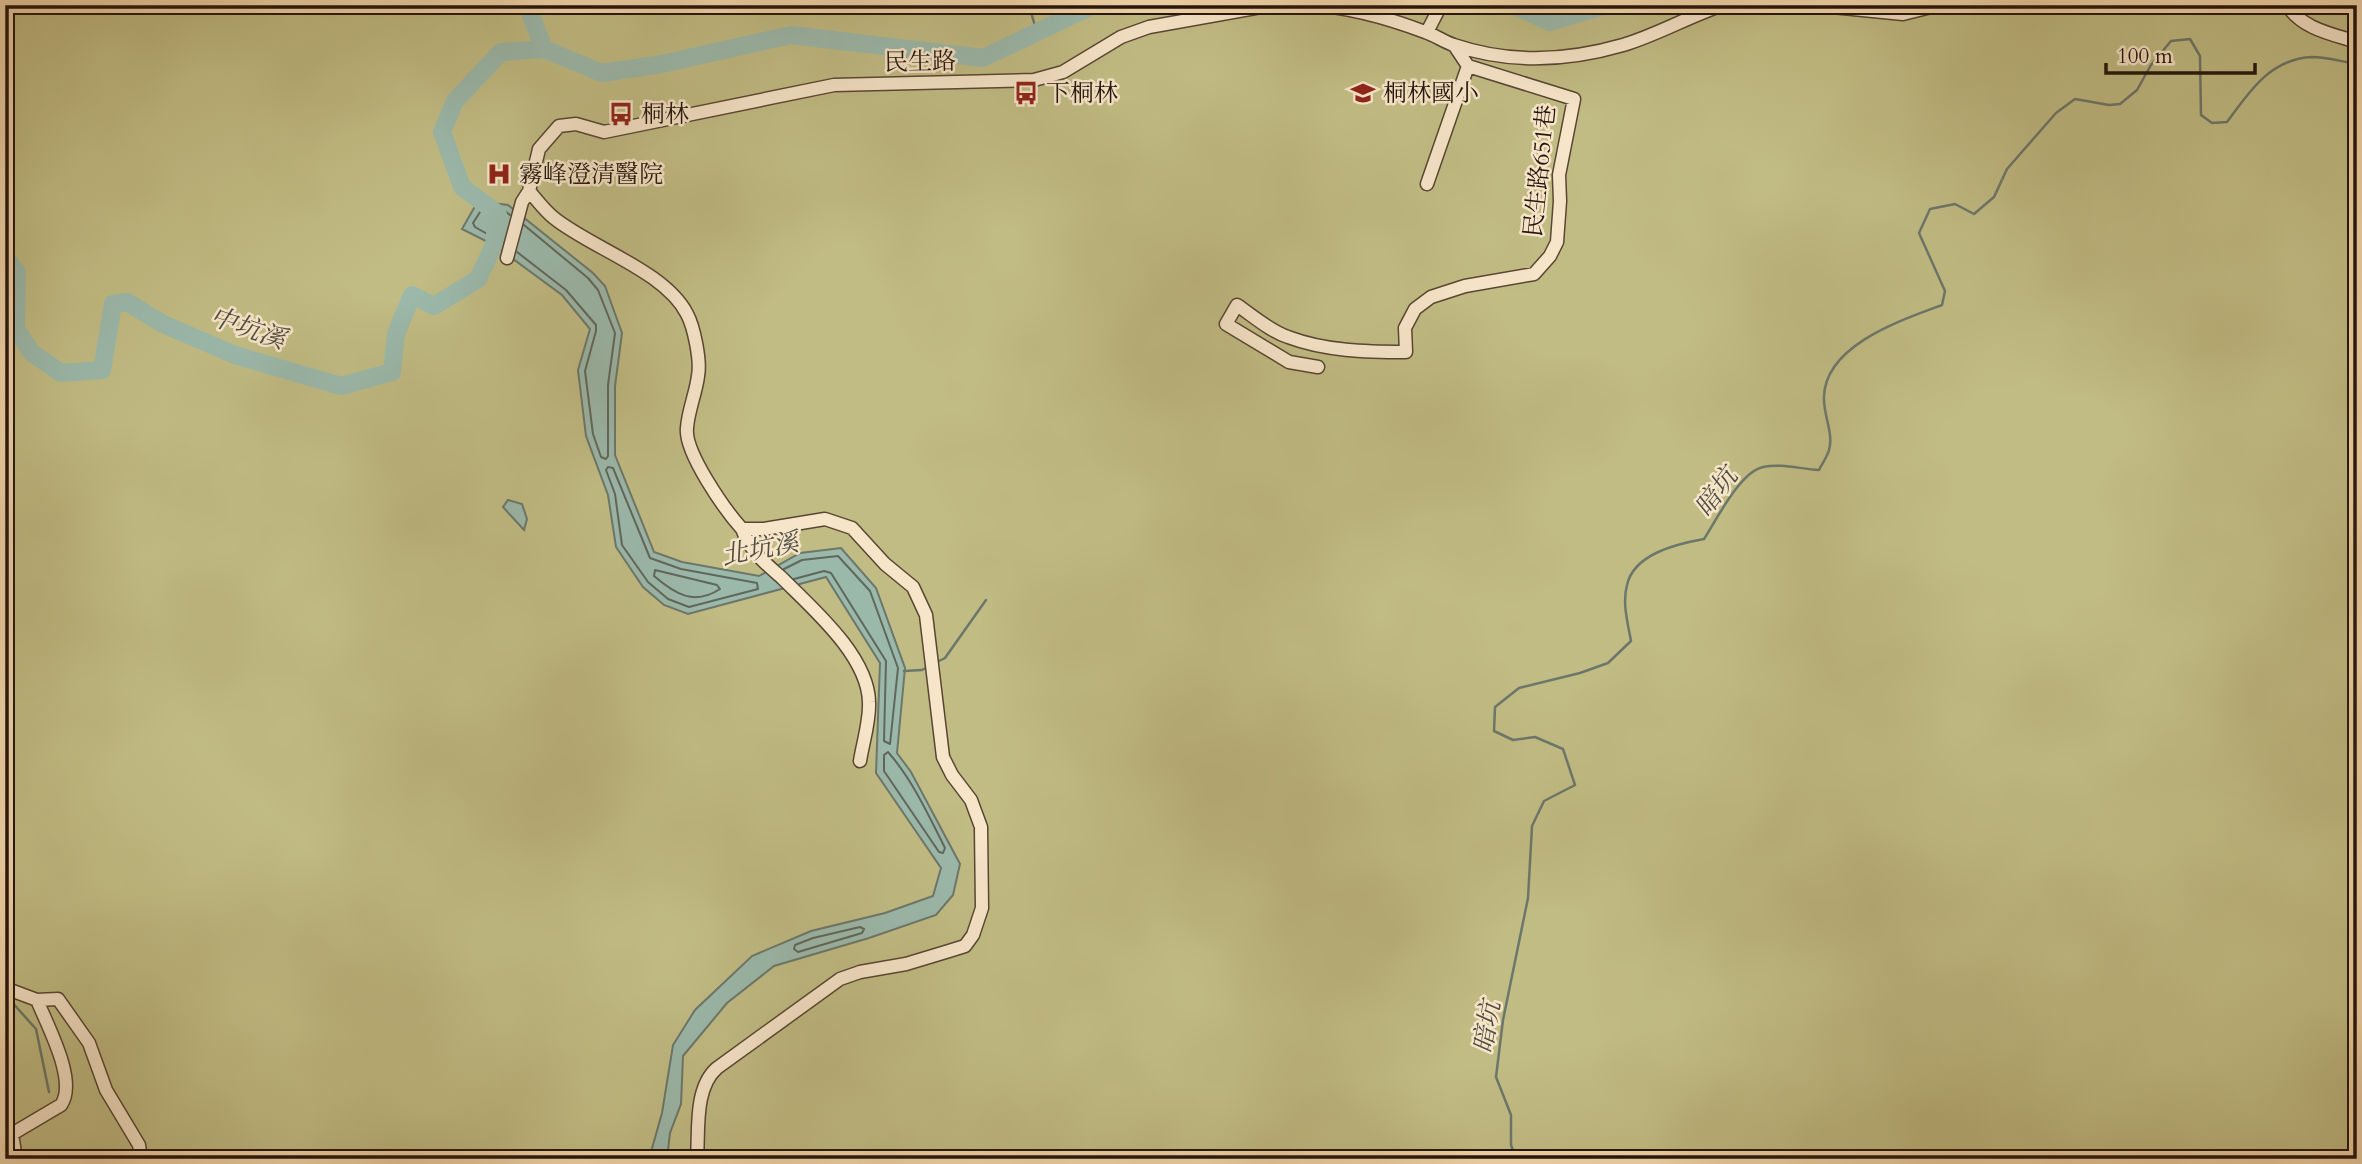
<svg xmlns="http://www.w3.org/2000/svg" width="2362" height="1164" font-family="Cardo,'Noto Serif TC',serif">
<rect width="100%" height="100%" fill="#f2d7ac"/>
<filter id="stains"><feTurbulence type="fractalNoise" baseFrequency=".00286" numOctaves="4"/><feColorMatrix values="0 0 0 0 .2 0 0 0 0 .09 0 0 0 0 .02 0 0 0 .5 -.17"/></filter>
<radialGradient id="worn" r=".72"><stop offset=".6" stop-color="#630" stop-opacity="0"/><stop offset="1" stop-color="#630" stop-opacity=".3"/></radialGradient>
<path fill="#c1bc84" stroke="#736848" stroke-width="2" d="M5,5H2357V1159H5Z"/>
<path fill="#9bb9ab" stroke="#6c776b" stroke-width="2" d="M478,201L508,205L593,273L605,286L622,333L615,386V455L654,552L682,562L759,576L800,553L841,548L876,588L905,668L897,753L911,772L960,864L953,895L936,915L869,938L774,966L727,1003L683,1056L681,1104L670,1133L667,1159H649L662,1113L673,1045L695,1010L752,956L811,931L885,913L933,896L941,868L876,773L880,663L826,577L688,614L664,605L643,587L616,547L608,495L586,436L578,370L590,329L562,295L494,245L462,229Z
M508,500L522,504L527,519L524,530L503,507Z"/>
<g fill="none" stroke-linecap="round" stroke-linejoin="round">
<path stroke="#60675b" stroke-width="2" d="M503,243L475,227L473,223L482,209L505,211L510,215
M517,252L566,290L596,325V331L585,371L593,434L601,457L606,459L608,456V385L615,333L598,290L588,278L524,225
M608,467L613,468L650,558L681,569L757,583L758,589L689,607L668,599L648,582L622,545L615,494L606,470Z
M784,569L802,560L838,556L870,591L898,668L890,744L884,741L886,661L831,573L824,571L794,579
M655,570L717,585L720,589C694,606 675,594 654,576Z
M888,752C912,779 929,816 945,848L943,853L939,852L884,771V755Z
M860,927L864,929L862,933L798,952L794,949L795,945L813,938Z"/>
<path stroke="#6c776b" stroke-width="2.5" d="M1029,5L1037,33
M937,662L945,658L986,600
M904,671L922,670L928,667
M5,998L10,1000L36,1029L49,1092
M1516,1159L1511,1145V1115L1496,1077L1503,1020L1528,898L1532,826L1544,801L1575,785L1563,749L1535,737L1513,740L1494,731L1495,707L1519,688L1580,673L1608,663L1631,641C1628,624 1622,603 1627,585C1634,554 1676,544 1704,539C1717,519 1740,472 1763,467C1781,463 1800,469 1819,470C1822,464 1827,457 1829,450C1834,434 1823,414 1824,397C1825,345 1902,320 1942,305L1945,291L1919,233L1930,209L1955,204L1974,214L1994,197L2007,169L2056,113L2075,99L2109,105L2120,104L2137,90L2151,65L2171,41L2190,39L2200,56L2201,115L2212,123L2227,122C2250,91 2270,59 2312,57C2327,57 2343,62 2357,64"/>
<path stroke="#9bb9ab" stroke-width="18" d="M527,5L544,49
M1513,5L1550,22L1607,5
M498,214L462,187L442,132L455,101L501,52L544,49L602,73L662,64L791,35L983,58L1094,5
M5,257L17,272L16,329L32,353L61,373L102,370L113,304L127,302L163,324L235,355L341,386L392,372L396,334L412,295L434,306L478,279L494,245L496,222"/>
<g stroke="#584633" stroke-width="15">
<path id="minor" d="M1310,5C1350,7 1388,18 1425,32C1435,35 1444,42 1454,45C1510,64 1568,61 1623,45C1657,35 1689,16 1723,5
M1812,5L1903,14L1939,5
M2287,5C2302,29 2332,34 2357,42
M1427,32L1441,5
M1427,184L1468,66
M529,191C537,200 545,211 554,218C591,248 665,271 687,314C694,327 701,361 698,376C696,393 688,411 687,428C684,452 725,510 742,529H764L825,519L852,528L885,564L913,587L926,615L943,757L952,775L971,800L981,827L982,908L973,935L965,946L949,951L906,964L860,972L840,979L717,1068C694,1088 699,1130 697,1159
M507,258L522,202L529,191L539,149L559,126L576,124L604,132L834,85L1034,80L1063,72L1121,37L1149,27L1273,5
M1318,367L1289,362L1226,324L1237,305C1253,316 1270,331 1288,337C1325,351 1366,352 1406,352L1405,328L1415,309L1431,297L1465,286L1534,274L1550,256L1557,242L1560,201L1559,175L1574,99L1468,66L1454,45
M742,529C750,551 765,563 782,578C813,609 868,656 869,702C870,721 863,742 860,761
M5,988L37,1000L58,999L89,1043L106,1090L139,1145L141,1159
M16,1159L12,1134L61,1105C78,1081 47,1025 37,1000"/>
</g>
<use href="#minor" stroke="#f7e5c9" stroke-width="12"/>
</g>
<defs>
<g id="bus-bare" transform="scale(1.89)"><path d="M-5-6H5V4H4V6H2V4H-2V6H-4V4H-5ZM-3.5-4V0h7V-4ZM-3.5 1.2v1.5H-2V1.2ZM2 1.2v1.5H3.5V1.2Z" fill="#8f2418" stroke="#f7e5c9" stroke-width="2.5" paint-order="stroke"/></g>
<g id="school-bare" transform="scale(1.89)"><path d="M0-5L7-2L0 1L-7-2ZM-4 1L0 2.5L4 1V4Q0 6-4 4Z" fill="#8f2418" stroke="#f7e5c9" stroke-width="2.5" paint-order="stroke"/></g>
<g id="hospital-bare" transform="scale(1.89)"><path d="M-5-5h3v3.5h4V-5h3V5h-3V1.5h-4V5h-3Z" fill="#8f2418" stroke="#f7e5c9" stroke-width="2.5" paint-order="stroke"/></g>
</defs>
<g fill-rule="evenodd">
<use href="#bus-bare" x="1026" y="93"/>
<use href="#school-bare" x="1363" y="93"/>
<use href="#bus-bare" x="621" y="114"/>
<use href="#hospital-bare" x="499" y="174"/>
</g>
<g text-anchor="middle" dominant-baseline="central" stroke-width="5" stroke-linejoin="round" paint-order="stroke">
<g font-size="24" fill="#25150b" stroke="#f7e5c9">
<text transform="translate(920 62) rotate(-1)">民生路</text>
<text transform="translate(1540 171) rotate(-84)">民生路651巷</text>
</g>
<g font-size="24" fill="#25150b" stroke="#f7e5c9" text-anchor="start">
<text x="1046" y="93">下桐林</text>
<text x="1383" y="93">桐林國小</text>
<text x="641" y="114">桐林</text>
<text x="519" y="174">霧峰澄清醫院</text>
</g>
<g font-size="26" font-style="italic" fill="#4e4e43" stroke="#f7e5c9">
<text transform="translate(248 328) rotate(19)">中坑溪</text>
<text transform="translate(1716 492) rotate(-53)">暗坑</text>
<text transform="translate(760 549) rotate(-11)">北坑溪</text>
<text transform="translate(1487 1027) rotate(-80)">暗坑</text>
</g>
</g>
<rect width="2362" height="1164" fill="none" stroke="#f2d7ac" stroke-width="28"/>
<rect x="7" y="7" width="2348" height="1150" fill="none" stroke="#25150b" stroke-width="3.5"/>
<rect x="14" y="14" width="2334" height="1136" fill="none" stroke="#25150b" stroke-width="2"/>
<path d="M2106 63v10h149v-10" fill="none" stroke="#25150b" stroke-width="3.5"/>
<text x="2117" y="63" font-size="21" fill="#25150b" stroke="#f7e5c9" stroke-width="5" paint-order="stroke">100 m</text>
<rect width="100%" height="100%" filter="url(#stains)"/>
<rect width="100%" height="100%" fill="url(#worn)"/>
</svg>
